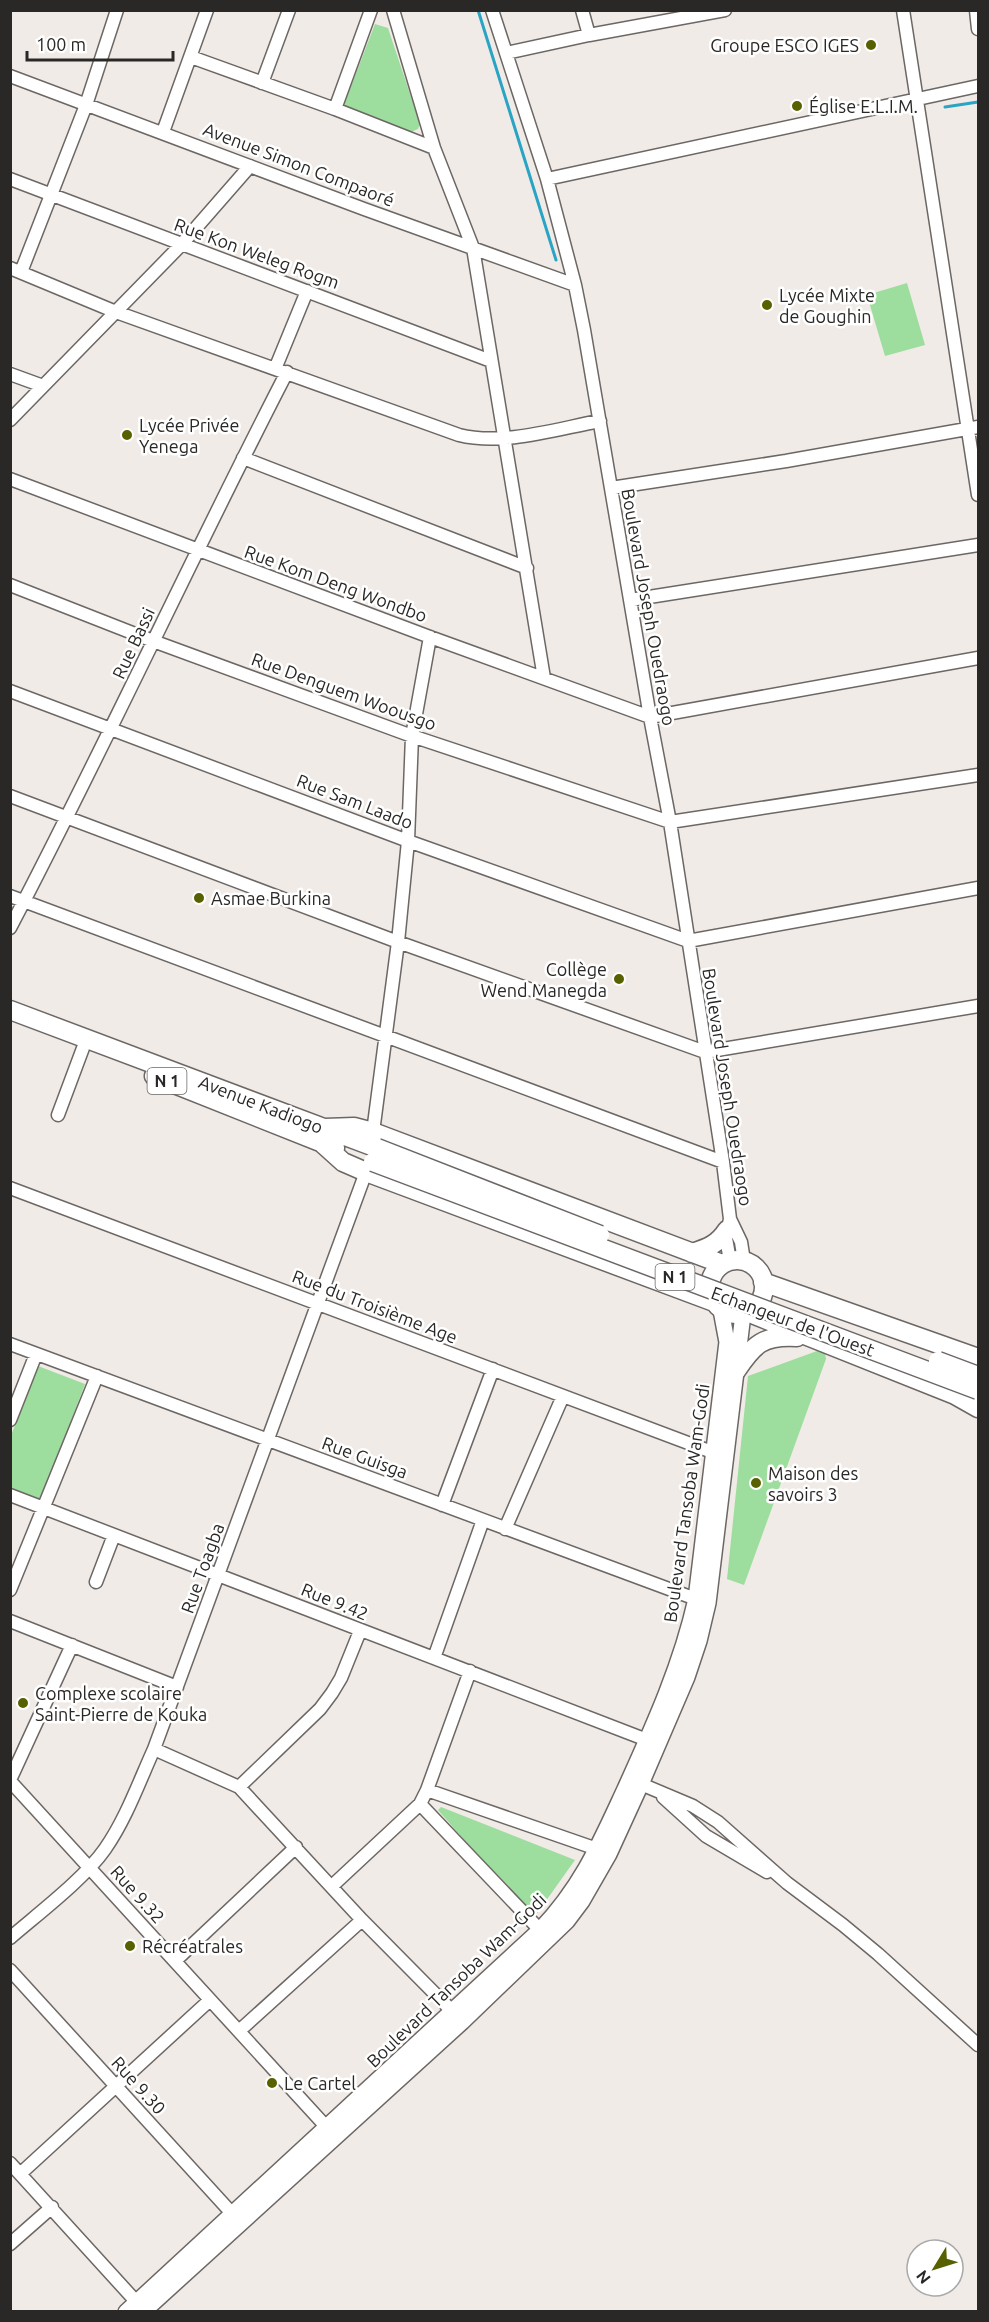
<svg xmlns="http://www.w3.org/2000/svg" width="989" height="2322" font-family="Ubuntu,sans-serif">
<rect width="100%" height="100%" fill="#f0ebe7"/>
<path fill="#9ddd9d" d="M375,24L388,28L420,124L418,129L411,132L343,107Z
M907,283L925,345L885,356L867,295Z
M817,1351L825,1353L826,1359L744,1585L727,1579L748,1376Z
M38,1366L85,1384L41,1500L11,1488L10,1438Z
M441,1807L575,1860L533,1919L438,1810Z"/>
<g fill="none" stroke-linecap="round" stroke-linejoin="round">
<path stroke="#2aa4c4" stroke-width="3" d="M478,10L556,260
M945,107L978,102"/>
<g stroke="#6c6764" stroke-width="15">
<path id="minor" d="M393,10L434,148L473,248L544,678
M492,10L547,179L575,285L584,330L650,717L670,822L723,1162L730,1219L726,1238L730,1261
M582,10L589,35
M903,10L978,495
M976,10L978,29
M506,53L589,35L725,10
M191,57L335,109L434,148
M10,76L364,209L575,285
M262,83L289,10
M335,109L371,10
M163,132L207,10
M10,179L491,361
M547,179L978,86
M10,268L116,312L459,435C503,446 556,429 600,421
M21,272L86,105L117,10
M275,369L307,291
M10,374L43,386
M10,420L181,245L250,166
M243,458L527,568
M10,479L430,637L650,717L978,658
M611,488L786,461L978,427
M10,585L153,641L412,736L670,822L978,775
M630,600L978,545
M10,691L408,841L688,941L978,888
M10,796L398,942L705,1052L978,1006
M10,896L723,1162
M10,928C106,745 192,556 287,372
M58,1115L83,1048
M373,1132L398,942L408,841L412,736L430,637
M10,1188L720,1455
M730,1219L741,1242L744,1261
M10,1344L704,1602
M10,1420L36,1354
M10,1495L647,1740
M442,1505L493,1369
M505,1529L563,1396
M96,1582L114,1535
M10,1590L97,1376
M10,1621L177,1687
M434,1658L483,1520
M154,1749L239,1787L362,1920L453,2012
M10,1780L72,1645
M10,1781L331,2132
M641,1784L693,1806L718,1822L787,1883L843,1925L878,1954L978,2045
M239,1787L320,1709L332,1693L341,1678L360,1631
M427,1790L597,1849
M663,1797L706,1836L767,1872
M420,1804L540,1930
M332,1886L420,1804L427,1790L470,1671
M10,1938C39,1913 84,1879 105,1849C126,1819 139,1782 154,1749L366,1172
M175,1961L296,1847
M10,1970L238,2220
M239,2031L362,1920
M10,2163L141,2307
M20,2174L210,2000
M10,2244L52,2207"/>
</g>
<g stroke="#6c6764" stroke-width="18">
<path id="major" d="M126,2312L540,1930C582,1886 600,1843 625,1789C653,1727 681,1666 696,1599L727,1342L721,1310
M143,2312L462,2022L567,1921L582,1901L609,1854L641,1784L687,1677L699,1641L708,1603L743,1314"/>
</g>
<g stroke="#6c6764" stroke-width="21">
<path id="highway" d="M10,1010L377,1148
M154,1076L335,1148
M325,1128L354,1127L373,1132L722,1264
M323,1144L343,1162L366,1172L714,1302
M692,1253C708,1248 718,1244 727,1230
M710 1287a27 27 0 1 1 54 0a27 27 0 1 1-54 0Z
M763,1282L978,1358
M747,1312L955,1395L978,1408
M736,1371C754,1344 763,1335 797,1337"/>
</g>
<use href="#minor" stroke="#fff" stroke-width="12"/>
<use href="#major" stroke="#fff" stroke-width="15"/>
<use href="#highway" stroke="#fff" stroke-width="18"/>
<g stroke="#6c6764" stroke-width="21" stroke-linecap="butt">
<path id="highway-bridge" d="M377,1148L600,1235
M373,1162L978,1390
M938,1361L978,1376"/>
</g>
<use href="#highway-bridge" stroke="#fff" stroke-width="18"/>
</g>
<g fill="#576100" stroke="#fff" stroke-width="2">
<circle cx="871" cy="45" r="6"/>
<circle cx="797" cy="106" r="6"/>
<circle cx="767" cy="305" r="6"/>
<circle cx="127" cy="435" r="6"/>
<circle cx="199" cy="898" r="6"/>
<circle cx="619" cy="979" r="6"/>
<circle cx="756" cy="1483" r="6"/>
<circle cx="23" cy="1703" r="6"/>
<circle cx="130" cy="1946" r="6"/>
<circle cx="272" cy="2083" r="6"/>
</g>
<g text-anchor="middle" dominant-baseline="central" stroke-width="5" stroke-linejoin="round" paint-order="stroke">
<g fill="#fff" stroke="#6a6867" stroke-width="1.5">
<rect x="147.5" y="1068" width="39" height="26" rx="4.5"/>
<rect x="655.5" y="1264" width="39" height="26" rx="4.5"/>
</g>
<g font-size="16" font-weight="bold" fill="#2a2826">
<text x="167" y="1081">N 1</text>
<text x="675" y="1277">N 1</text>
</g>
<g font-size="18" fill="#2a2826" stroke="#fff" text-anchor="start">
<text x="859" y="45" text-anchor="end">Groupe ESCO IGES</text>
<text x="809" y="106">Église E.L.I.M.</text>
<text x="779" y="295">Lycée Mixte<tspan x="779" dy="21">de Goughin</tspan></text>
<text x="139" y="425">Lycée Privée<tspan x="139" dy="21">Yenega</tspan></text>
<text x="211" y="898">Asmae Burkina</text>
<text x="607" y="969" text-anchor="end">Collège<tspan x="607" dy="21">Wend Manegda</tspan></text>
<text x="768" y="1473">Maison des<tspan x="768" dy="21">savoirs 3</tspan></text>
<text x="35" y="1693">Complexe scolaire<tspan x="35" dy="21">Saint-Pierre de Kouka</tspan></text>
<text x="142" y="1946">Récréatrales</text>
<text x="284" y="2083">Le Cartel</text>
</g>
<g font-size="18" fill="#2a2826" stroke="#fff">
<text transform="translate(299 164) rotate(21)">Avenue Simon Compaoré</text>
<text transform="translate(257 253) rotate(20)">Rue Kon Weleg Rogm</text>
<text transform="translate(336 583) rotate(20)">Rue Kom Deng Wondbo</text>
<text transform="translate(649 607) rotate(80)">Boulevard Joseph Ouedraogo</text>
<text transform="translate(133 643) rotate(-65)">Rue Bassi</text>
<text transform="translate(344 691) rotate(20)">Rue Denguem Woousgo</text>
<text transform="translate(355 801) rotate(21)">Rue Sam Laado</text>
<text transform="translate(728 1087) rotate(81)">Boulevard Joseph Ouedraogo</text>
<text transform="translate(261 1104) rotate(21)">Avenue Kadiogo</text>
<text transform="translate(375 1306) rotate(21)">Rue du Troisième Age</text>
<text transform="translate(793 1321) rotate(20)">Echangeur de l'Ouest</text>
<text transform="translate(365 1457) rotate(20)">Rue Guisga</text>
<text transform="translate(686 1503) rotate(-82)">Boulevard Tansoba Wam-Godi</text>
<text transform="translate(202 1568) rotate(-70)">Rue Toagba</text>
<text transform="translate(335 1601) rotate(22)">Rue 9.42</text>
<text transform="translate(138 1894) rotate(48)">Rue 9.32</text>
<text transform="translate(456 1980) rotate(-44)">Boulevard Tansoba Wam-Godi</text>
<text transform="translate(139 2085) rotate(48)">Rue 9.30</text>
</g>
</g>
<rect width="989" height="2322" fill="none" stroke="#2a2826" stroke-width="24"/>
<g transform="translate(935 2268) rotate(232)"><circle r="28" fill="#ffffff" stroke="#aaa9a8" stroke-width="1.5"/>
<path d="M0-4.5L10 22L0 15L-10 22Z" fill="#576100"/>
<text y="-9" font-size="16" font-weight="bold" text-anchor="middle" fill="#2a2826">N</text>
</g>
<path d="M27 51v9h146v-9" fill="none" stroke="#2a2826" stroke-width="3"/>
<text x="36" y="51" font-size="18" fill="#2a2826" stroke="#ffffff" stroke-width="4.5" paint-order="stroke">100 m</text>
</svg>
